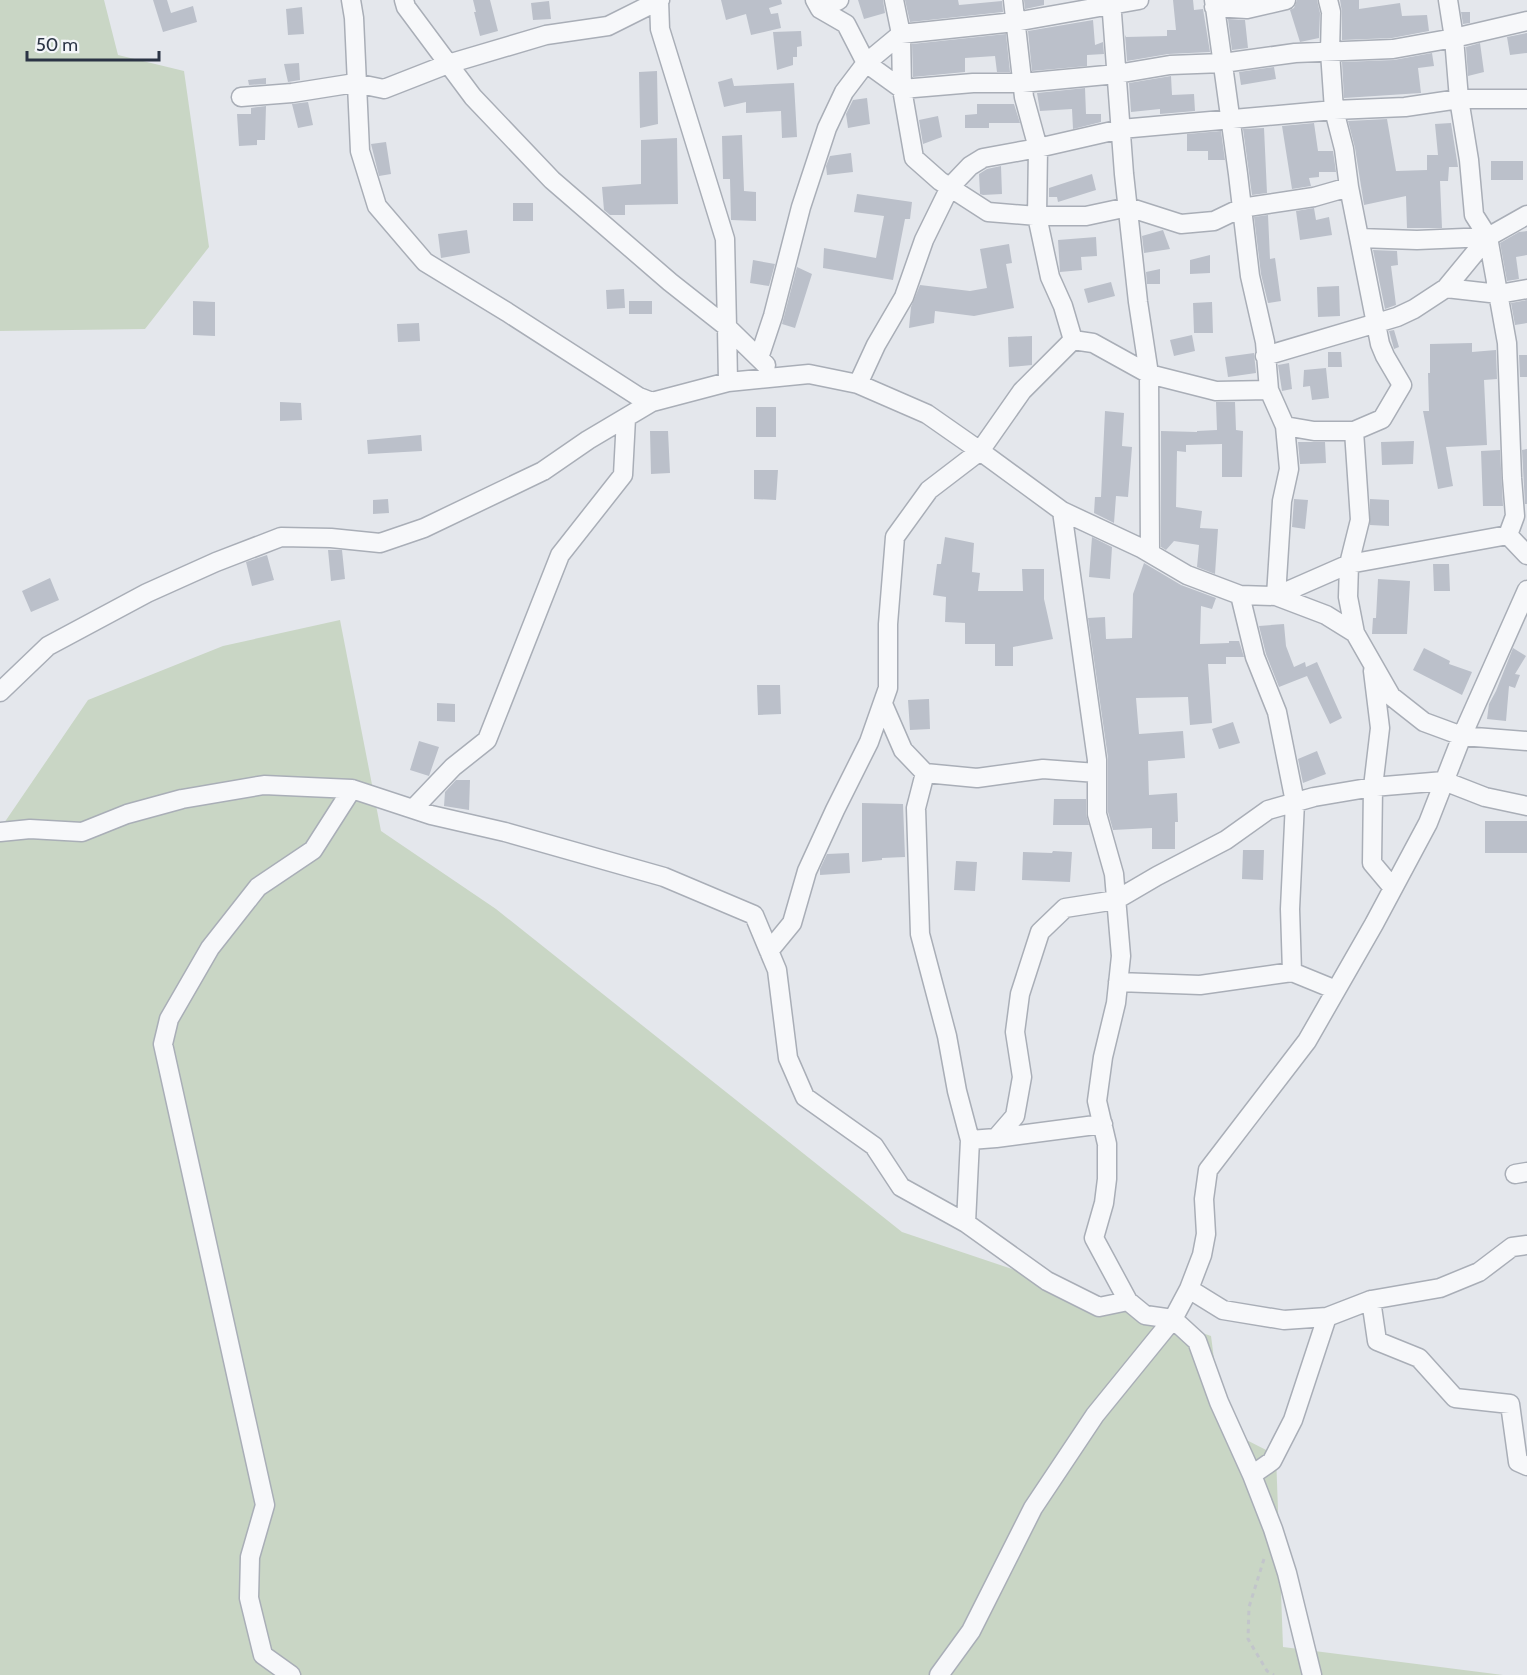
<svg xmlns="http://www.w3.org/2000/svg" width="1527" height="1675" font-family="Cabin,sans-serif">
<rect width="100%" height="100%" fill="#e4e7ec"/>
<path fill="#c9d6c5" d="M0,0H104L118,55L184,71L209,247L145,329L0,331Z
M340,620L381,831L496,909L902,1232L1211,1336L1223,1428L1276,1455L1283,1647L1503,1675H0V829L88,700L223,646Z"/>
<path fill="#bbc0ca" d="M153,0H167L171,13L193,6L197,22L163,32Z
M473,0H490L498,31L480,36L474,12H476Z
M721,0H781L782,4L769,8L771,14L778,13L781,28L751,35L746,14L726,20Z
M858,0H883L885,13L864,19Z
M905,0H958L959,5L1002,1L1003,12L910,22Z
M1024,0H1044V5L1025,9Z
M1173,0H1193L1194,10L1203,9L1210,52L1168,54L1127,61L1125,35L1126,37L1167,36V30H1176Z
M1297,0H1317L1320,13L1319,38L1300,42L1290,10L1294,8Z
M1340,0H1359V9L1400,3L1402,16L1427,15L1429,31L1392,38L1342,40V12Z
M549,1L551,19L533,20L531,3Z
M302,7L304,34L288,35L286,9Z
M1461,12H1470V23L1463,24Z
M1228,19L1245,20L1248,48L1232,50Z
M1093,20L1095,45L1103,42L1104,54L1087,55V66L1032,71L1028,31Z
M801,31L802,46L797,47V57H793V65L777,70L773,32Z
M1527,33V53L1510,55L1507,37Z
M1006,34L1010,72H997L995,56L965,58V72L913,77L912,44Z
M1480,43L1484,72L1468,76L1466,47Z
M1432,53L1434,66L1418,68L1421,93L1344,98L1342,62L1394,60Z
M299,63L300,80L288,82L284,64Z
M1274,67L1276,79L1241,85L1239,72Z
M657,71L658,124L640,128L639,72Z
M1171,76L1172,95L1194,94L1195,111L1160,114V109L1131,112L1129,83Z
M266,78V84L249,85L248,80Z
M732,78L734,86L794,83L797,137L782,138L781,111L746,113V102L724,107L718,82Z
M1085,88L1086,114H1101V122L1073,129L1072,109L1040,111L1037,93Z
M867,98L870,124L848,128L846,114L853,100Z
M308,102L313,125L298,128L292,104Z
M977,104H1014L1020,123H989V128H965V115L977,114Z
M266,106L265,140H257V145L239,146L237,114H251V108Z
M938,116L942,137L923,144L919,120Z
M1387,119L1396,171L1427,170V155H1438L1435,124L1451,123L1458,167H1449L1448,181H1440L1442,228H1407L1406,196L1364,205L1355,148L1348,121Z
M1314,123L1318,151H1333L1336,172H1319V177L1309,178L1311,186L1292,189L1282,126Z
M1264,128L1267,193L1252,195L1243,129Z
M1221,131L1225,160H1208V151H1187V134Z
M742,135L744,191L756,192V221L731,220L730,179H723L722,136Z
M677,138L678,204L625,205V215H610L604,210L602,187L641,184V140Z
M386,142L391,174L379,176L371,144Z
M851,153L853,172L827,175L826,166L830,156Z
M1491,161H1523V180H1491Z
M1001,166L1002,194L983,195L980,194L979,174L987,169Z
M1092,174L1096,190L1058,202L1057,197H1049V188Z
M857,194L912,202L910,219H905L893,280L823,268L824,248L876,258L884,216L854,212Z
M513,203H533V221H513Z
M1314,208L1316,220L1329,217L1332,235L1300,240L1296,211Z
M1268,215L1270,259L1275,258L1281,301L1268,303L1261,274L1254,217Z
M467,230L470,253L441,258L438,234Z
M1163,230L1170,249L1144,253L1142,236Z
M1527,231V255L1516,257L1519,279L1507,281L1500,243L1519,232Z
M1096,237L1097,256L1081,257L1082,270L1060,272L1058,240Z
M1009,244L1012,263L1006,264L1014,308L974,316L935,311L934,323L909,328L911,307L920,285L970,291L987,288L980,249Z
M1373,250L1397,251L1398,265L1391,266L1396,305L1385,309Z
M1210,255V273L1190,274V260Z
M753,260L775,264L769,286L750,283Z
M797,267L812,274L795,328L782,324Z
M1160,269V284H1147L1146,272Z
M1111,282L1115,296L1088,303L1084,289Z
M1339,286L1340,316L1318,317L1317,287Z
M624,289L625,308L607,309L606,290Z
M1527,300V323L1515,325L1511,303Z
M193,301L215,302V336L193,335Z
M629,301H652V314H629Z
M1212,302L1213,333H1194L1193,303Z
M419,323L420,341L398,342L397,324Z
M1394,330L1399,347L1394,349L1389,331Z
M1192,335L1195,351L1174,356L1170,340Z
M1032,336V365L1009,367L1008,337Z
M1472,343V352L1496,350L1497,379L1484,380L1487,445L1446,447L1453,486L1438,489L1423,411H1429L1428,373H1430V344Z
M1328,352H1341L1342,367H1328Z
M1254,353L1256,373L1228,377L1225,357Z
M1519,355H1527V377H1520Z
M1289,363L1292,389L1282,391L1278,365Z
M1326,368L1329,398L1312,400L1310,386L1303,387L1304,370Z
M280,402L301,403L302,420L280,421Z
M1216,402H1235L1236,430L1243,431L1242,477H1222V444L1186,445V452L1177,451L1176,507L1202,511L1200,528L1218,529L1215,574L1197,567L1199,545L1174,541L1166,550L1161,547V431L1197,432V431L1217,430Z
M756,407H776V437H756Z
M1105,411L1124,413L1122,446L1132,447L1128,497L1116,496L1114,523L1094,513L1095,497H1101Z
M650,431H668L670,473L651,474Z
M421,435L422,451L368,454L367,440Z
M1414,441L1413,464L1382,465L1381,442Z
M1298,442H1325L1326,463L1300,464Z
M1527,449V504H1525L1522,450Z
M1500,450L1503,506H1483L1481,451Z
M754,470H778L776,500L754,499Z
M388,499L389,513L373,514V500Z
M1294,499L1308,500L1305,529L1292,527Z
M1370,499L1389,500V526L1370,525Z
M945,537L974,543L972,572L980,573L978,591H1023L1022,569H1044V599L1053,639L1013,647V666H995V644H965V623L945,622L946,597L933,595L937,564H941Z
M1092,537L1112,547L1110,579L1089,577Z
M328,550H342L345,579L331,581Z
M267,555L274,580L252,586L246,562Z
M1144,563L1181,585L1216,598L1212,609L1201,606L1200,644L1229,643V641H1239L1244,657H1226V664H1208L1212,723L1190,725L1188,697L1136,698L1139,734L1183,731L1185,758L1148,761L1149,795L1177,793L1178,822H1175V849H1152V828L1113,830L1108,812V758L1088,618L1105,617L1106,639L1132,638L1133,594Z
M1433,564H1449L1450,591H1434Z
M50,578L59,600L31,612L22,591Z
M1378,579L1410,581L1407,634H1372L1373,618H1376Z
M1284,624L1286,646L1294,667L1305,662L1306,667L1317,662L1342,718L1330,724L1307,676L1279,687L1266,654L1259,626Z
M1424,648L1450,661L1449,664L1472,672L1462,695L1413,670Z
M1513,648L1526,656L1515,674L1520,675L1515,688L1509,686L1506,721L1487,719L1489,704L1496,691Z
M757,685H780L781,714L758,715Z
M929,699L930,729L910,730L908,700Z
M437,703L455,704V722L437,721Z
M1233,722L1240,743L1219,749L1212,729Z
M419,741L439,747L429,776L410,770Z
M1317,751L1326,774L1303,783L1298,759Z
M456,780H470L469,810L444,806L445,792Z
M1054,799H1086V814L1089,825H1053Z
M862,803L903,804L905,857L882,858V860L862,862Z
M1485,821H1527V853H1485Z
M1243,850H1264L1263,880L1242,879Z
M1053,851L1072,852L1070,882L1022,880L1023,852L1052,853Z
M849,853L850,873L820,875V869L827,854Z
M956,861L977,862L975,891L954,890Z"/>
<g fill="none" stroke-linecap="round" stroke-linejoin="round">
<g stroke="#a9aeb7" stroke-width="21">
<path id="minor" d="M351,0L354,18L360,151L377,206L425,262L507,312L639,397L652,402L728,382L809,374L858,384L927,414L980,451L1062,511L1141,548L1187,575L1240,595L1276,596L1326,615L1355,633L1391,696L1424,722L1462,736L1527,741
M404,0L406,7L473,97L552,180L670,282L727,327L728,382
M659,0L660,29L725,239L727,327L766,365
M815,0L820,9L846,24L866,63L902,89L973,83H1022L1117,74L1170,65L1223,63L1295,53L1393,49L1454,38L1527,21
M894,0L901,34L902,89L914,158L940,181L988,212L1037,216L1050,277L1063,306L1073,340L1093,343L1149,374L1216,391L1269,390L1285,426L1289,469L1282,501L1276,596L1349,564L1508,535L1527,555
M1013,0L1024,97L1038,148L1037,216H1086L1128,207L1181,224L1214,221L1241,208L1314,197L1349,187
M1111,0L1124,174L1138,302L1149,374L1150,553
M1214,0L1238,174L1250,276L1265,342L1269,390
M1328,0L1331,12L1330,52L1334,110L1344,149L1349,187L1380,344L1385,356L1402,385L1382,419L1354,431
M1448,0L1454,38L1459,99L1469,160L1474,215L1488,237L1507,343L1512,478L1515,516L1508,535
M1214,7L1247,9L1286,0
M820,9L839,0
M241,97L292,93L355,83L384,89L448,64L546,35L608,26L660,0
M1359,238L1417,240L1488,237
M1446,288L1499,294L1527,289
M1265,356L1397,317L1414,309L1446,288L1488,237L1527,215
M759,358L773,316L801,207L827,128L844,92L866,63L901,34L1015,22L1139,0
M858,384L876,345L904,297L924,240L950,187L970,166L983,158L1038,148L1121,129L1334,110L1405,107L1459,99H1527
M1285,426L1314,431H1354L1360,520L1349,564L1348,597L1355,633
M1062,511L1097,760V814L1114,874L1121,956L1116,1003L1103,1057L1097,1101L1107,1144V1179L1104,1203L1094,1238L1128,1301L1145,1315L1173,1319L1197,1341L1219,1402L1252,1475L1273,1529L1287,1573L1312,1675
M1240,595L1255,657L1277,712L1295,802L1290,909L1292,972
M1373,671L1380,728L1373,787L1372,863L1393,888
M0,692L48,646L147,593L216,562L281,537L331,538L380,543L424,528L543,471L588,440L652,402
M883,704L903,750L925,773L977,778L1043,769L1097,773
M925,773L916,808L920,934L947,1036L957,1091L970,1140L966,1223
M413,809L453,767L487,740L560,555L623,475L626,418
M0,832L30,829L82,832L127,814L182,799L264,785L352,789L431,815L505,832L664,877L754,915L777,970L788,1058L805,1097L874,1146L901,1187L966,1223L1047,1281L1099,1307L1128,1301
M769,951L792,923L807,871L835,810L869,742L888,688V624L895,537L929,490L980,451L1022,391L1073,340
M1118,982L1200,985L1292,972L1336,990
M996,1138L1103,1124
M970,1140L996,1138L1015,1116L1022,1077L1015,1032L1020,994L1040,932L1065,908L1116,900L1157,876L1226,840L1268,810L1314,797L1373,787L1444,781L1485,797L1527,806
M1515,1174L1527,1172
M1189,1289L1223,1310L1284,1320L1327,1317L1371,1300L1440,1288L1479,1272L1512,1247L1527,1245
M1371,1300L1377,1341L1419,1358L1455,1398L1510,1404L1518,1462L1527,1466
M1252,1475L1272,1461L1293,1420L1327,1317
M291,1675L263,1655L249,1598L250,1557L265,1505L163,1044L169,1019L210,948L258,887L313,850L352,789
M939,1675L971,1631L1033,1508L1095,1415L1173,1319L1189,1289L1202,1255L1206,1234L1204,1199L1208,1170L1307,1041L1374,924L1428,823L1462,736L1527,590"/>
</g>
<path stroke="#c2c5cb" stroke-width="3" stroke-dasharray="4.5 4.5" stroke-linecap="butt" d="M1264,1559L1249,1607L1248,1639L1267,1671L1274,1675"/>
<use href="#minor" stroke="#f7f8fa" stroke-width="18"/>
</g>
<path d="M27 51v9h132v-9" fill="none" stroke="#2b3445" stroke-width="3"/>
<text x="36" y="51" font-size="18" fill="#2b3445" stroke="#f4f6f9" stroke-width="4.5" paint-order="stroke">50 m</text>
</svg>
